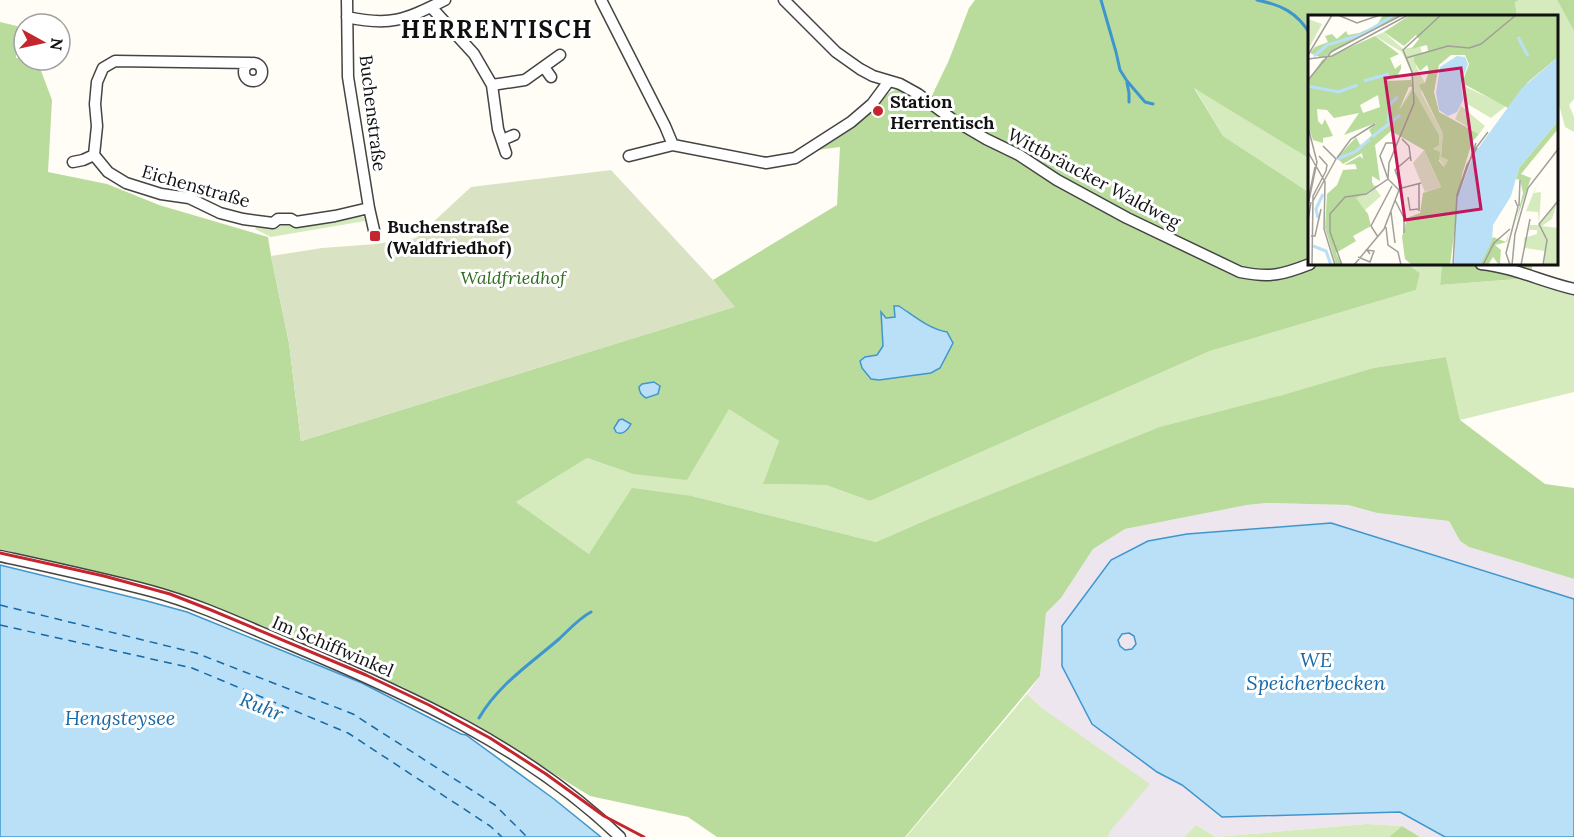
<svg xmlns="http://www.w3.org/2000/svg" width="1574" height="837" font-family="Lora,serif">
<rect width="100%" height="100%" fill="#fffdf5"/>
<path fill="#eee6ef" d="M1267,503L1348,505L1377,513L1449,521L1460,541L1469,547L1574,579V837H1420L1402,826L1367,824L1216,837L1196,825L1184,837H1108L1111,830L1043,709L1027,694L1040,676L1046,613L1061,598L1093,549L1125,529L1247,505Z"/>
<path fill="#d5ebbd" d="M1519,0H1557L1574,31V99L1569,105L1574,117V132L1565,127L1558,101V16H1517L1515,1Z
M1194,87L1310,159V193L1223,136Z
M358,214V216L364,217L365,221L271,237L255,229L257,225C291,229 325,221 358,214Z
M1407,264H1442L1440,285L1518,279L1532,271L1574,282V392L1460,420L1446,357L1373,368L1279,396L924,521L876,542L692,496L589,554L516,502L587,458L633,474L729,408L779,441L764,484L826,485L870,501L1210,351L1416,290L1420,273Z
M1027,694L1043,709L1150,784L1111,830L1108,837H906Z
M1367,824L1402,826L1389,837H1184L1196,825L1216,837Z"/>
<path fill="#b9dc9c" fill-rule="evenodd" d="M975,0H1519L1515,2L1517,16H1310V159L1194,88L1223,136L1310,193V264H1407L1420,273L1416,290L1210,351L870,501L826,485L763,484L779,441L729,409L687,480L633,474L587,458L516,502L589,554L632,488L692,496L876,542L924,521L1160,427L1279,396L1373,368L1446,357L1460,420L1545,484L1574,488V579L1469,547L1460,541L1449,521L1377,513L1348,505L1267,503L1247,505L1125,529L1093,549L1061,598L1046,613L1040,676L905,837H717L688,817L590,796L499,740L403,687L201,603L0,549V22L17,26L16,58H24V60H37L52,100L48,172L107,184L159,205L268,237L271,256L289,343L301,441L734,307L713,280L837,205L840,147L817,150L858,123L889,93L897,89L903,91L927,106L949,60L969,8ZM894,306H900C915,316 929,329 947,332L953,343L940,368L931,373L879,380L871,379L865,357L877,355L883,346L881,313L886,319L896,317Z
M1557,0H1574V31Z
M1442,264H1532V271L1518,279L1440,285Z
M1402,826L1420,837H1389Z"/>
<path fill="#d9e3c4" d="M611,170L713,280L735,307L301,441L289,343L271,256L322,248L376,244L416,238L471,187Z"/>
<path fill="#b9e0f7" stroke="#3f96cf" stroke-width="1.5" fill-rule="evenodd" d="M894,306H899C914,316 929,329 947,332L953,343L940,368L931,373L879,380L871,379L862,368L860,361L865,357L877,355L883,346L881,312L886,318L895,317Z
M654,382L660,386L658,394L646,398C641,395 639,392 639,387L642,384Z
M622,419L631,424C628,430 622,436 616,432L614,428L619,420Z
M1331,523L1574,599V837H1445L1400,812L1222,817L1182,785L1157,772L1092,724L1062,666V626L1111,560L1148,541L1187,534ZM1129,633L1134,636L1136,644L1132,649L1125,650L1120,646L1118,640L1122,634Z
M0,565L147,601L187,612L362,683L461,734L466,735L554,799L601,837H0Z"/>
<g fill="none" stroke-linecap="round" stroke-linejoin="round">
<path stroke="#3f96cf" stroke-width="3" d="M1101,0L1116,52L1120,70L1127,81L1145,102L1153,104
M1257,0C1281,5 1297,12 1310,34
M1127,83L1129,93V102
M479,718C498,685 530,664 559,639C569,630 578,619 591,612"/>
<path stroke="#1768a6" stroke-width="1.5" stroke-dasharray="8 6" stroke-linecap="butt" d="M0,605L196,653L353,714L495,805L527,837
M0,625L192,668L348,733L490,826L502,837"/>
<g stroke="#444" stroke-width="13">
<path id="minor" d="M347,0L348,77L369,208L374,230
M601,0L665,126L673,145
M784,0L836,52L860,69L873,76L900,84L918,94L952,119L986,139L1019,155L1057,180L1127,218L1240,272C1270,278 1282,275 1310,264
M431,7L474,54L492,85L498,129L506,153
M347,17C392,27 406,19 445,0
M244 72a9 9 0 1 1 18 0a9 9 0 1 1-18 0Z
M544,67L551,77
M492,85L525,80L560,55
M502,140L514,135
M94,155L97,126L95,104L97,82L103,68L115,61L250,63
M629,156L673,145L766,163L795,158L851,122L872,104L889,81
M73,162L83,160L94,155L108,172L126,183L161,194L189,198L220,213L243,219L273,223L278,219H291L296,222L335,216L369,208
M1481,264C1513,267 1543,282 1574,289
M0,556C50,567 101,578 151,591C199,604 245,626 291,645C408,694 528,748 620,837"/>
</g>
<use href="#minor" stroke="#fff" stroke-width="10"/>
<path stroke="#c4262e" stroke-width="3" d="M0,553L104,576L170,594L211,610L366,675L429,705L490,738L546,774L604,816L644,837"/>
</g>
<g fill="#c4262e" stroke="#fff" stroke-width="2">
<circle cx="878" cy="111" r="6"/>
<rect x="369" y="230" width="12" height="12" rx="3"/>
</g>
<g text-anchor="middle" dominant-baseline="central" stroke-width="6" stroke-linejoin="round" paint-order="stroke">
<g font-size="18" font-weight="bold" fill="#111" stroke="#fff" text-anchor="start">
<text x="890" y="101">Station<tspan x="890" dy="21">Herrentisch</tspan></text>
<text x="387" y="226">Buchenstraße<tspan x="387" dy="21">(Waldfriedhof)</tspan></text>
</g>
<g font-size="18" fill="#111" stroke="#fff">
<text transform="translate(373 113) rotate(83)">Buchenstraße</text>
<text transform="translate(1094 178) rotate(28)">Wittbräucker Waldweg</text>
<text transform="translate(196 186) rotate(16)">Eichenstraße</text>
<text transform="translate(333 646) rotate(23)">Im Schiffwinkel</text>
</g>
<g font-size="18" font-style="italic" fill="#2f6b1f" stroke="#fff">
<text x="513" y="277">Waldfriedhof</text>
</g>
<g font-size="20" font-style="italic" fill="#1768a6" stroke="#fff">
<text x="1316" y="659">WE<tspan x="1316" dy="23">Speicherbecken</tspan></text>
<text transform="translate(262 706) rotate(22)">Ruhr</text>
<text x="120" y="717">Hengsteysee</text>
</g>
<g font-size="24" font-weight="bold" letter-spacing="1.5" fill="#111" stroke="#fff">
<text x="497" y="29">HERRENTISCH</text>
</g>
</g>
<g transform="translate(1308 15)">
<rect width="250" height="250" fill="#fffdf5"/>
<path d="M0,4L14,9L0,35ZM76,17L95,34L112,31L114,38L108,51L117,68L113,77L135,119L133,142L140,145L136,152L125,134L131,130V120L105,74L90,96L104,72L103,57L94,37L67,21ZM154,68L160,73L198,91L183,103L156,87ZM153,91L177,111L171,119L147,104ZM230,167L226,178L233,177L231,210L250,184L244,204L234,211L250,213V250H236L237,236L217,233L216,223L229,219V215H221L222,210H231L230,197L218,196ZM67,173L73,181L57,195L47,183Z" fill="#d5ebbd"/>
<path d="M75,0H93L14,43L2,38L7,32L20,27L17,21L24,19L29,24L38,16L40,20L51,18L69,10ZM102,0H250V42L220,67L200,93L154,68L161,49L157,40H143L131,50L126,77L131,97L171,119L164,127L154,160L142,250H104L97,244L94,222L99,203L112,198L115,178L133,172L116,135L83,116L67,130L72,166L64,161V167L66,171L72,170L48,183L60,199L63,211L45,221L48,226L28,238L34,250H28L17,213L19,179L29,170L35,155L49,154L47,149L36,150L52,141L55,144L54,138L35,149L29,143L48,122L52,130L57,128L64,120L61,115L68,108L36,120L51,98L26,103L19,95L9,94L10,106L14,110L17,104L25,121L15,123V128L5,125L0,110V66L14,45L67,21L91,39L82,43L87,54L93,49V54L89,61L77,66L103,65L105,72H101L91,95L105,74L131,120V130L125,134L132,137L131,146L136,152L140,145L133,142L135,119L111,70L117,68L121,56L119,50L112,56L106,46V42L120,36L119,30L103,34L111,24L108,20L96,31L76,17ZM70,80L72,92L55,98L52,90ZM250,106V114L213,159L223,163L208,206L215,178L212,165L208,164L211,153ZM201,217L199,227L187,230L193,235L192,248L195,250H191L185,242L180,250H172L185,222L198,227Z" fill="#b9dc9c" fill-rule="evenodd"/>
<path d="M116,135L133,172L117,177L105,148Z" fill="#d9e3c4"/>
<path d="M149,41L157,42L160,49L153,68L155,85L149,97L140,101L131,95L128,78L132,52ZM250,42V106L211,153L203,181L185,210L184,226L172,250H146L149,184L166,139L214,73Z" fill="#b9e0f7"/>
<path fill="none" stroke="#b9e0f7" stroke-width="3" d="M210,22L220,41M6,41L19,30L55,19L86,0M56,66L81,59M0,71L31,77L49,70M80,107L82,89L90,82M64,122L92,100M29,144L47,137L62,124M10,203L8,194L15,179M5,231L18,236L23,250M148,250L154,179L164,150L226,67L251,47M149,250L155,179L165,150L228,68L251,48"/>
<path fill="none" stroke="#a09f9a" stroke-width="1.5" d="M30,0L49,8L72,0M0,40L24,0M98,43L140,31L161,33L173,29L208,0M0,44L24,41L100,0M0,65L24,36L94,0M0,112L9,147L0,190M94,124L101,131L103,146M0,137L17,167L16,214L27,250M165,137L180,117M11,141L19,150L18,156M29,143L43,124L67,109M94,173L87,155L102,142M94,173L113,168M91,175L80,164L81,148L106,88L104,57L95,35L133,0M100,182L102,195L110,194M87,185L96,203V218M0,186L7,152M5,186L28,144L15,131M211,191L212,165M111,196V169M83,197L87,228M0,206L3,187M78,212L80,230L90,237L93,250M3,221H7L13,194M70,222L63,211L84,171M50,242L62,247L66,236L59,235L62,239M4,250L5,181L18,156M34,250L22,217V199L37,182L58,179L80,164L72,141L78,128H86M46,250L76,214L91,175M145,250L149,180L159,150L169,133M145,250L149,182L168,128M175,250L186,228L202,214M202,250L198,238L210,192L207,185M204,250L207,219L220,173L251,133M209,250H232M213,250L222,204M235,250L239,225L231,209L251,185"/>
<path fill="#c2185b" fill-opacity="0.15" stroke="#c2185b" stroke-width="3" d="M153,53L173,194L97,205L77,63Z"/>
<rect width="250" height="250" fill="none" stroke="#111" stroke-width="3"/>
</g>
<g transform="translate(42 42) rotate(98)"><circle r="28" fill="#ffffff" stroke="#a0a0a0" stroke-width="1.5"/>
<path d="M0-4.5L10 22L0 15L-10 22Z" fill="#c4262e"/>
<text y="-9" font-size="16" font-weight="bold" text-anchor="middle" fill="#111111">N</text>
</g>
</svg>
